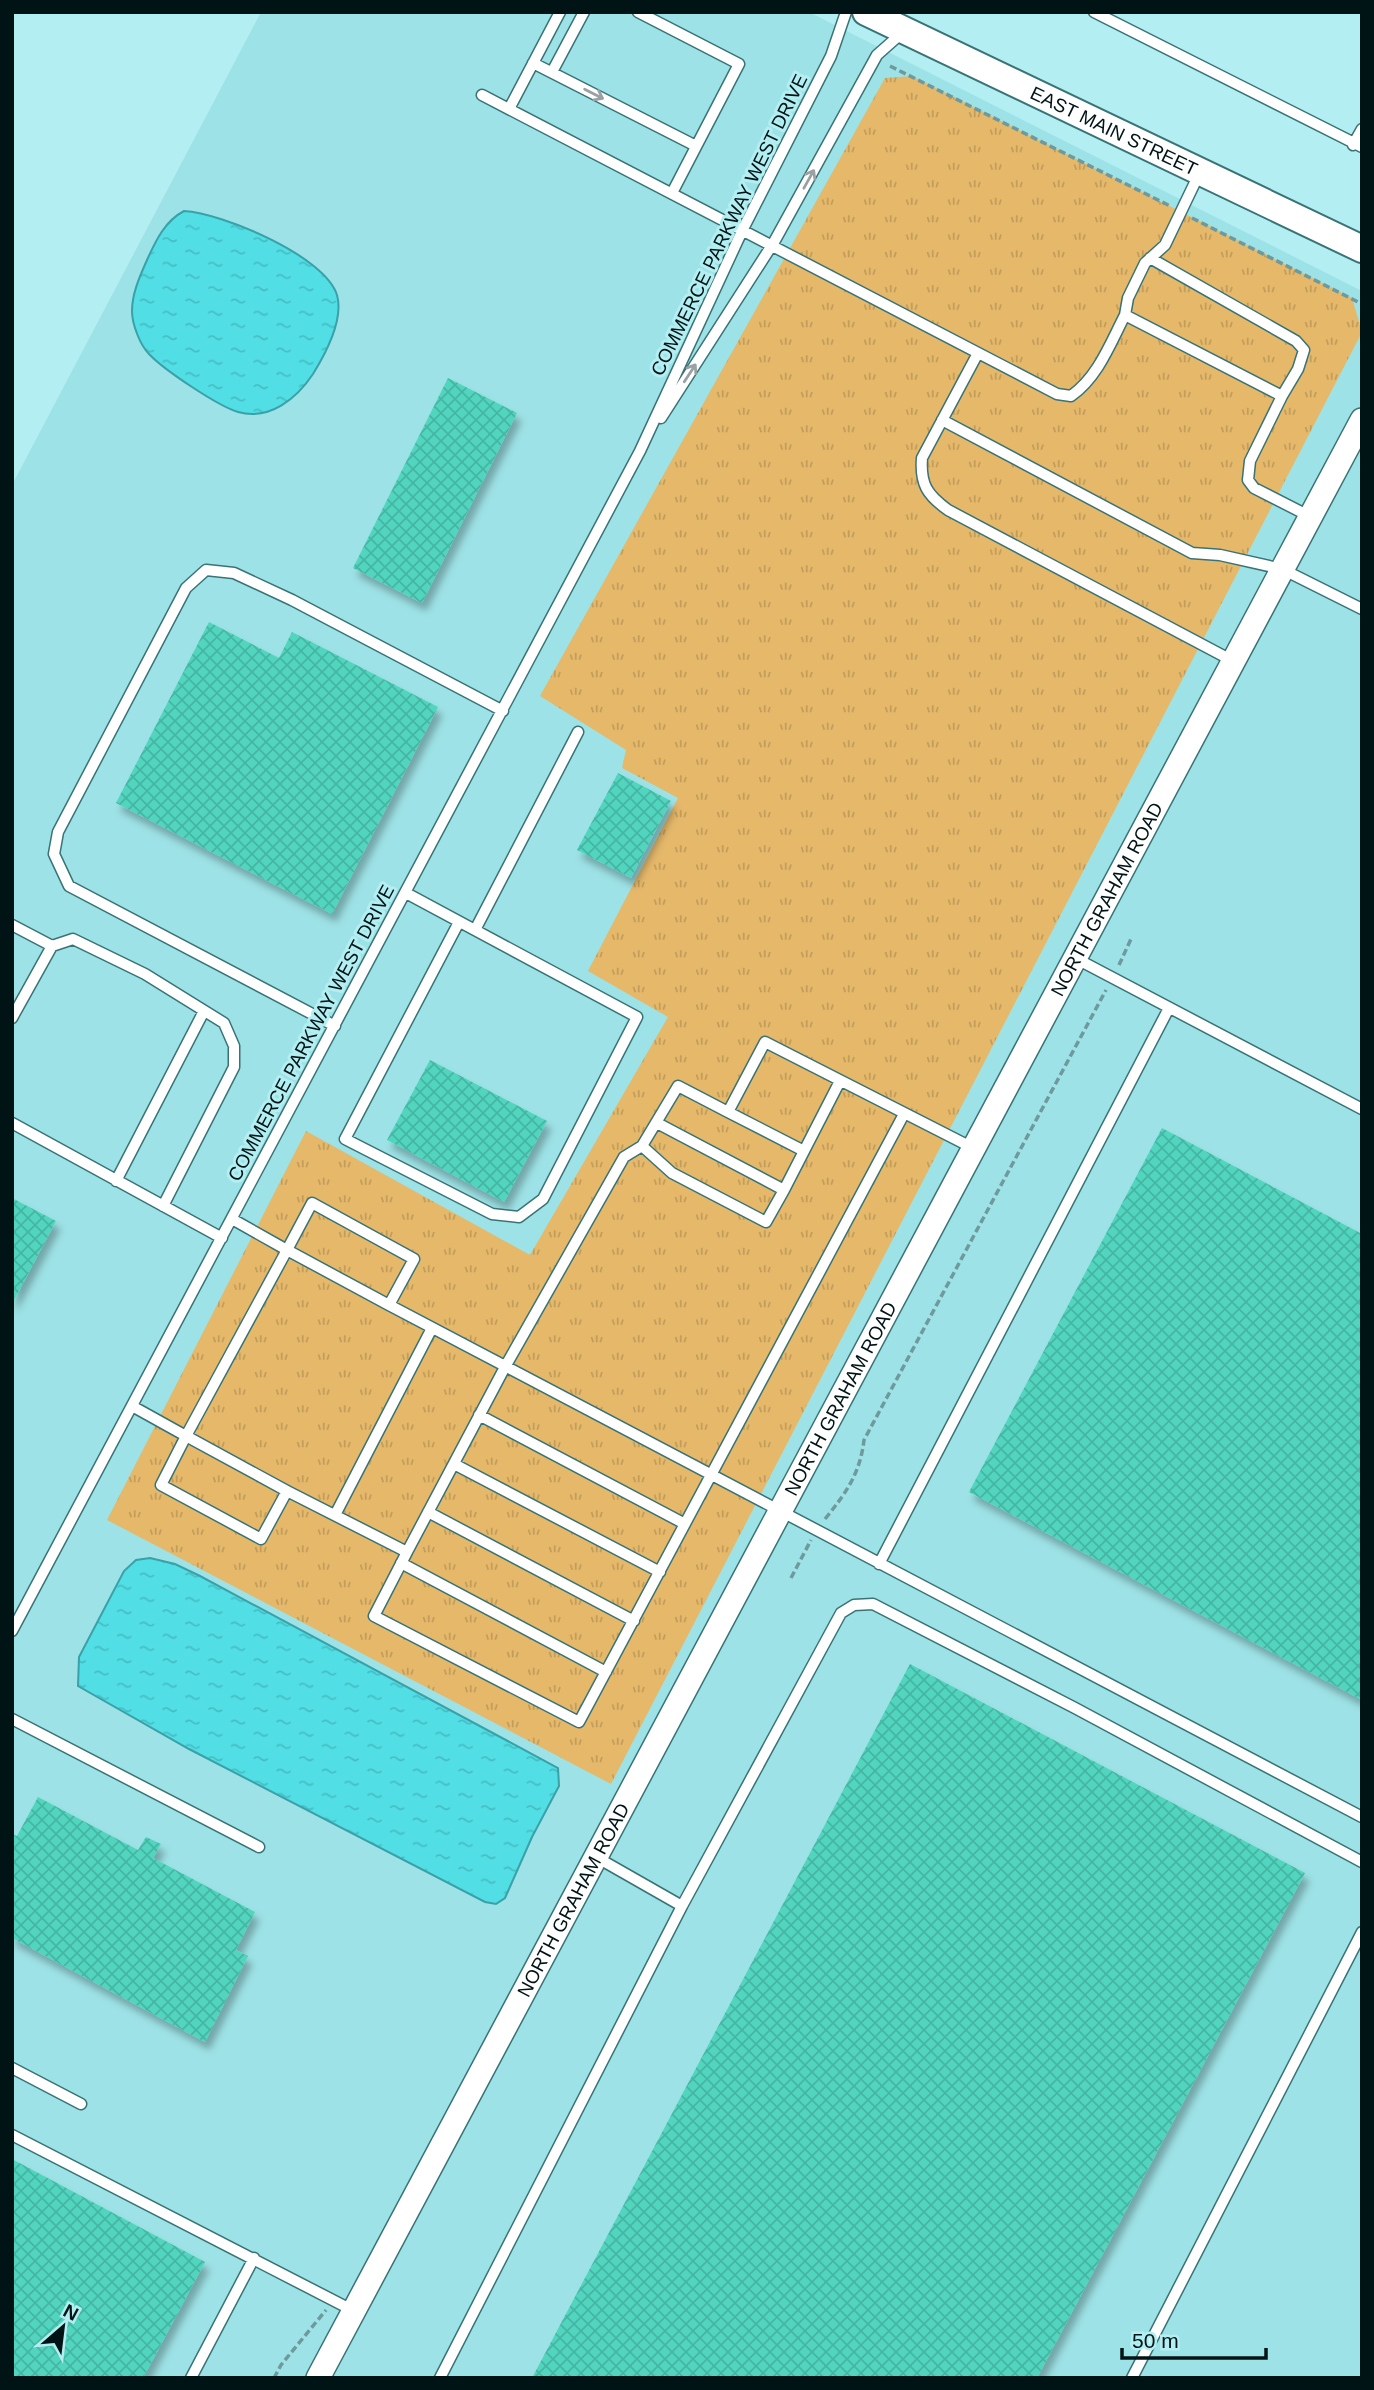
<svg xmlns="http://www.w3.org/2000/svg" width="1374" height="2390" font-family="Arial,sans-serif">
<defs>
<pattern id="grass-tufts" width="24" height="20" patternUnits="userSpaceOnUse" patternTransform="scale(1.75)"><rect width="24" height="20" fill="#e5b86a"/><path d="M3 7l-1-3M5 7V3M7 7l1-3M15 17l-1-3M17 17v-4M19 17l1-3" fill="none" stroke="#c39d5b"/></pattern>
<pattern id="water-ripples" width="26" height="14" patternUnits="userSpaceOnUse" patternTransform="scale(1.75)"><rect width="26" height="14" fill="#51dee5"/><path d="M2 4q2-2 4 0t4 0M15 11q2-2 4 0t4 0" fill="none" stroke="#45bec4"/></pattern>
<pattern id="building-cross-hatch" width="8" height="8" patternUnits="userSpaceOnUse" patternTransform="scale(1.75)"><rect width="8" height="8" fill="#51d5bf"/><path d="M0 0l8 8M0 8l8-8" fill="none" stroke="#45b6a3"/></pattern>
<filter id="shadow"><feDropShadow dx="4.5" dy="8" stdDeviation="3.5" flood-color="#0004"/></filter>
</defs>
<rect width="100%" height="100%" fill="#b3eff2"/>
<path fill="#9de2e6" d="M261,12H809L1362,291V2378H12V485Z"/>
<path fill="url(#grass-tufts)" d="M912,76L1352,298L1362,332L611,1784L107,1520L306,1131L530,1255L668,1017L588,971L678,798L622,768L626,750L540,696L885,78Z"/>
<path fill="url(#water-ripples)" stroke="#39a1a7" stroke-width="2" d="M184,211C222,213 325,256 337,295C344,320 326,353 313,374C297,398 270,421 238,412C218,406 164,370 149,354C140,345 132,324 132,311C132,293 140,276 147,260C156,240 165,221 184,211Z
M150,1558L175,1564L200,1576L558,1768L559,1786L532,1837L505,1898L496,1904L485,1902L189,1749L78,1686L79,1657L124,1571L136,1560Z"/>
<path fill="url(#building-cross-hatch)" filter="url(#shadow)" d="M448,378L517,413L422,603L353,568Z
M209,622L279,658L292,632L438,707L332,914L116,803Z
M618,773L671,801L631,878L577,850Z
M430,1060L547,1121L504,1202L387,1140Z
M1162,1128L1362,1234V1700L969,1492Z
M12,1198L56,1221L12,1304Z
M910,1664L1305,1873L1037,2378H532Z
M38,1797L138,1850L146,1837L161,1844L153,1858L255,1912L236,1950L248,1956L205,2042L12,1938V1834L17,1836Z
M12,2159L205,2262L143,2378H12Z"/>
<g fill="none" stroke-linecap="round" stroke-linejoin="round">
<g stroke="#397376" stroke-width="13">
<path id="service" d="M638,12L739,64L672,193
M1094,12L1362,147
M533,63L696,146
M552,72L584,12
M482,95L1057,394L1071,396C1098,377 1110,344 1125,315L1282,396L1250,461L1248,480L1254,488L1309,516
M509,109L560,12
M1353,145L1362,129
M1150,258L1296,341L1304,350L1298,369L1282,396
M1125,315L1128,298L1145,263L1165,245L1200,172
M978,353L922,458C920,484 927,495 948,510L1233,661
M661,418L774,242L877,55L903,32
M942,420L1192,553L1220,555L1282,569L1362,609
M406,893L637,1017L543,1199L519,1217L492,1214L345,1139L459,922
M12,925L52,946
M475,930L578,732
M1075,958L1362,1109
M12,1018L52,946L73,939L145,974L224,1023L234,1046V1067L163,1206
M335,1026L69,886L54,854L58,832L186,588L206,570L234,573L292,600L503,711
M728,1112L804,1151
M12,1123L222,1238
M657,1123L784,1190L840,1081
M642,1146L672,1173L766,1222L784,1190
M116,1181L204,1011
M312,1203L414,1259L389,1305L287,1250Z
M389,1305L1362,1817
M132,1406L186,1436L287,1250L232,1219
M479,1415L685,1524
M186,1436L287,1491L261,1539L161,1485Z
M454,1464L660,1572
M287,1491L407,1552L505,1367L624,1157L642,1146L678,1086L728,1112L765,1042L973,1148
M428,1512L634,1621
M335,1515L432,1328
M407,1552L374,1616L579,1722L904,1114
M401,1563L606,1672
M879,1564L1169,1008
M12,1631L640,451L743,229L831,56L846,12
M12,1719L259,1847
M596,1857L682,1906L841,1613L854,1605L873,1604L1075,1708L1362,1862
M12,2068L81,2104
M12,2135L354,2311
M191,2378L254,2258
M440,2378L682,1906
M1132,2378L1362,1932"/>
</g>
<g stroke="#397376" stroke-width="26">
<g id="tertiary">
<path id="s1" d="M318,2378L1362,420"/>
</g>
</g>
<g stroke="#397376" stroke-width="30">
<g id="secondary">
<path id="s2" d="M866,12L1362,249"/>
</g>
</g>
<path stroke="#6e9a9d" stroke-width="3.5" stroke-dasharray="7 3.5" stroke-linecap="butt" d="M890,66L1170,206
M1192,218L1362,304
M1119,965L1131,939
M825,1519C846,1493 860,1474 864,1440L1106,990
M791,1578L811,1540
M274,2378L281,2365L326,2310"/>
<use href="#service" stroke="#fff" stroke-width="10"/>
<use href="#tertiary" stroke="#fff" stroke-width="23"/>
<use href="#secondary" stroke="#fff" stroke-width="26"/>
</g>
<defs><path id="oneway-shaft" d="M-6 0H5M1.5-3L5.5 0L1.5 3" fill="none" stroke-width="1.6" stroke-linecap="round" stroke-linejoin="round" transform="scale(1.75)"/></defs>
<g stroke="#99a1a2">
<use href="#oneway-shaft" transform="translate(594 94) rotate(27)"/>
<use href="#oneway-shaft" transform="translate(809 179) rotate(-61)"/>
<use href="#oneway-shaft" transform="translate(690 373) rotate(-57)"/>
</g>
<g text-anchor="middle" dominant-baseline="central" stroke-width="6" stroke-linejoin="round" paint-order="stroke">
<g font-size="19" fill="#001416" stroke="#b3eff2">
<text stroke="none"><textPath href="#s2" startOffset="275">EAST MAIN STREET</textPath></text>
<text transform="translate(729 225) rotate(-64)">COMMERCE PARKWAY WEST DRIVE</text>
<text stroke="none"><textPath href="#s1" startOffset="1676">NORTH GRAHAM ROAD</textPath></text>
<text transform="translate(311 1033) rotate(-62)">COMMERCE PARKWAY WEST DRIVE</text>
<text stroke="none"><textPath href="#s1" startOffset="1110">NORTH GRAHAM ROAD</textPath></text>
<text stroke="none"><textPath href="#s1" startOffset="542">NORTH GRAHAM ROAD</textPath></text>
</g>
</g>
<rect width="1374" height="2390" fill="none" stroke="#001416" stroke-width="28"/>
<g transform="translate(63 2327) rotate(28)" stroke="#b3eff2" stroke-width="5" paint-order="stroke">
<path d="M0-5L12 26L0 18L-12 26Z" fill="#001416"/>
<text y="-10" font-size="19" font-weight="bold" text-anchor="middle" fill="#001416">N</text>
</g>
<path d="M1122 2348v10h144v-10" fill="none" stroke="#001416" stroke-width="3.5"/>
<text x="1132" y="2348" font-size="21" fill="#001416" stroke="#b3eff2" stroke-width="5" paint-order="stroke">50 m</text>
</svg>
